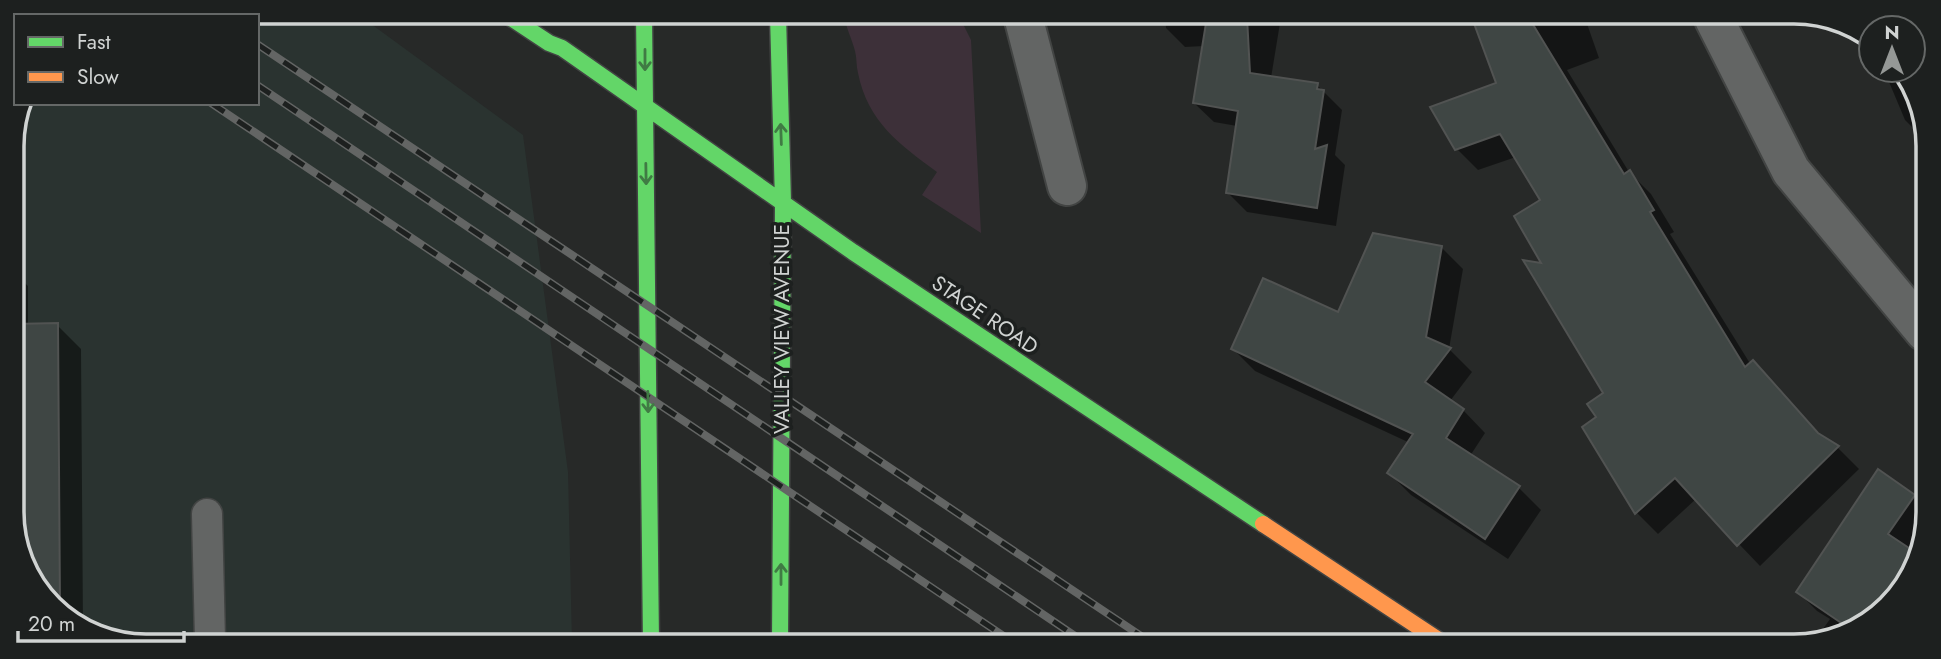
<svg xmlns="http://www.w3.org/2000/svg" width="1941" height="659" font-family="Jost,sans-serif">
<rect width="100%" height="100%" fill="#272928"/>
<path fill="#2a3330" d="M147,12L356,13L523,135L568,472L572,642L104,640L45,601L15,538L13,137L22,103H257V16H137Z"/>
<path fill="#3d3039" d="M844,15L959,16L971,40L981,233L922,195L937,172C899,144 868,122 858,73C856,66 857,58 855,51C852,39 846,28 844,15Z"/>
<path fill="#0007" d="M1165,16L1281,17L1271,78L1317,85L1342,110L1335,155L1345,165L1336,226L1247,212L1228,193L1237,126L1214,122L1194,103L1204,46L1185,47L1166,28Z
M1476,18H1585L1599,58L1567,70L1629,172L1651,194L1674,232L1670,234L1751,365L1774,384L1822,438L1838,448L1859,469L1760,566L1696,499L1658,534L1637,513L1584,427L1599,418L1605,394L1544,266L1543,200L1516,157L1478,170L1457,149L1498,84Z
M1884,70H1901L1928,129L1927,137L1924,139L1905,120Z
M1441,247L1463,269L1449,349L1472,372L1450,401L1463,410L1485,433L1470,456L1519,488L1541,510L1508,559L1411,495L1389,473L1410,443L1255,371L1233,349L1339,314Z
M13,272L28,286V325H57L81,349L83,626L45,601L15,538Z
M1914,496L1922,505V531L1909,550L1920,558L1877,619L1814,642L1830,619L1817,611L1798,592Z"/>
<path fill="#3f4644" stroke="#515352" stroke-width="2" d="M1207,17H1247L1250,73L1318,83L1317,89L1324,90L1315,149L1327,145L1317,208L1226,193L1238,111L1193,103Z
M1472,18H1529L1624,174L1630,170L1654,210L1650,212L1745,367L1753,360L1818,433L1839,446L1737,546L1675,478L1635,514L1582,427L1596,417L1587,404L1603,393L1523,260L1541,263L1514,216L1540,200L1500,134L1455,150L1430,107L1496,83Z
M1373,233L1442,246L1426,337L1451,348L1425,382L1464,409L1446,438L1520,486L1485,539L1387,473L1413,434L1231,349L1263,278L1338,312Z
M58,323L60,610L45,601L15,538L14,324Z
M1878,469L1915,495L1888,534L1921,556L1877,619L1850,629L1796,592Z"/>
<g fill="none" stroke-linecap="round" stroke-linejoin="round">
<g stroke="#424443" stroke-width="33">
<path id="lane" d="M207,514L210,640"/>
</g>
<g stroke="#424443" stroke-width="42">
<path id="street" d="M1023,16L1067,186
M1714,19L1791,171L1925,332"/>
</g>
<g stroke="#424443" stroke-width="19">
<path id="fast" d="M505,14L549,43L562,48L853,252L1263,524
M644,14L651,642
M778,15L783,202L780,642"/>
</g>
<g stroke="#424443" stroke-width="19">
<path id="slow" d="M1263,524L1446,645"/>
</g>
<use href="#lane" stroke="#636564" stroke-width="30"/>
<use href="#street" stroke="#636564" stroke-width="38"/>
<use href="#fast" stroke="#63d668" stroke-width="16"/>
<use href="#slow" stroke="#ff974d" stroke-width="16"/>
<g stroke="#636564" stroke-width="8">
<path id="rail" d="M150,12L155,16
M211,13L216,16
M257,44L1153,644
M257,85L1087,644
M211,103L1014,643"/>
</g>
<use href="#rail" stroke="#1d201f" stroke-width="5" stroke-dasharray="16" stroke-linecap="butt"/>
</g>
<defs><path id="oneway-shaft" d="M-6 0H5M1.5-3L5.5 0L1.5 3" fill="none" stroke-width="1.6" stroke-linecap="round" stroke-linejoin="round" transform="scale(1.75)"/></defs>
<g stroke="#407b44">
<use href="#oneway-shaft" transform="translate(645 60) rotate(90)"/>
<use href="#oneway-shaft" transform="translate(781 134) rotate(-92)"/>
<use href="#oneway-shaft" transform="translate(646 174) rotate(89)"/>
<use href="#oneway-shaft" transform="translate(648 402) rotate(89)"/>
<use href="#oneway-shaft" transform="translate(781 574) rotate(-90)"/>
</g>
<g text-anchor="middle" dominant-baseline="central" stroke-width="7" stroke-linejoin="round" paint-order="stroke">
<g font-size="21" fill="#d0d3d2" stroke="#1d201f">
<text transform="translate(985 315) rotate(34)">STAGE ROAD</text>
<text transform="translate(782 329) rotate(-90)">VALLEY VIEW AVENUE</text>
</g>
</g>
<path d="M0 0H1941V659H0ZM146 24H1794A122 122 0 0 1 1916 146V512A122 122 0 0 1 1794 634H146A122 122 0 0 1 24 512V146A122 122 0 0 1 146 24Z" fill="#1d201f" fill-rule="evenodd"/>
<path fill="none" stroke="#d0d3d2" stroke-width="3.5" d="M146 24H1794A122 122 0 0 1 1916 146V512A122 122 0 0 1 1794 634H146A122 122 0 0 1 24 512V146A122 122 0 0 1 146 24Z"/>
<rect x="14" y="14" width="245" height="91" fill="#1d201f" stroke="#656867" stroke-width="2"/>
<rect x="28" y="37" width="35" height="10" fill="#63d668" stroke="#656867" stroke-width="2"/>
<text x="77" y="49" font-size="21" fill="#d0d3d2">Fast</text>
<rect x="28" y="72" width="35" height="10" fill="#ff974d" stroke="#656867" stroke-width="2"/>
<text x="77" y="84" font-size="21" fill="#d0d3d2">Slow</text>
<g transform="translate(1892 49)"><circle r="33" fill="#1d201f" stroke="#656867" stroke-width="2"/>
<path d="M0-5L12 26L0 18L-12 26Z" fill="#959896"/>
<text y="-10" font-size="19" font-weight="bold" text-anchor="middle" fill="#d0d3d2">N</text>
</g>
<path d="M18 631v10h166v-10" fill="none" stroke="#d0d3d2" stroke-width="3.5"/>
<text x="28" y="631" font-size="21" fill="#d0d3d2" stroke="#1d201f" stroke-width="5" paint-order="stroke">20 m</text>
</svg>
